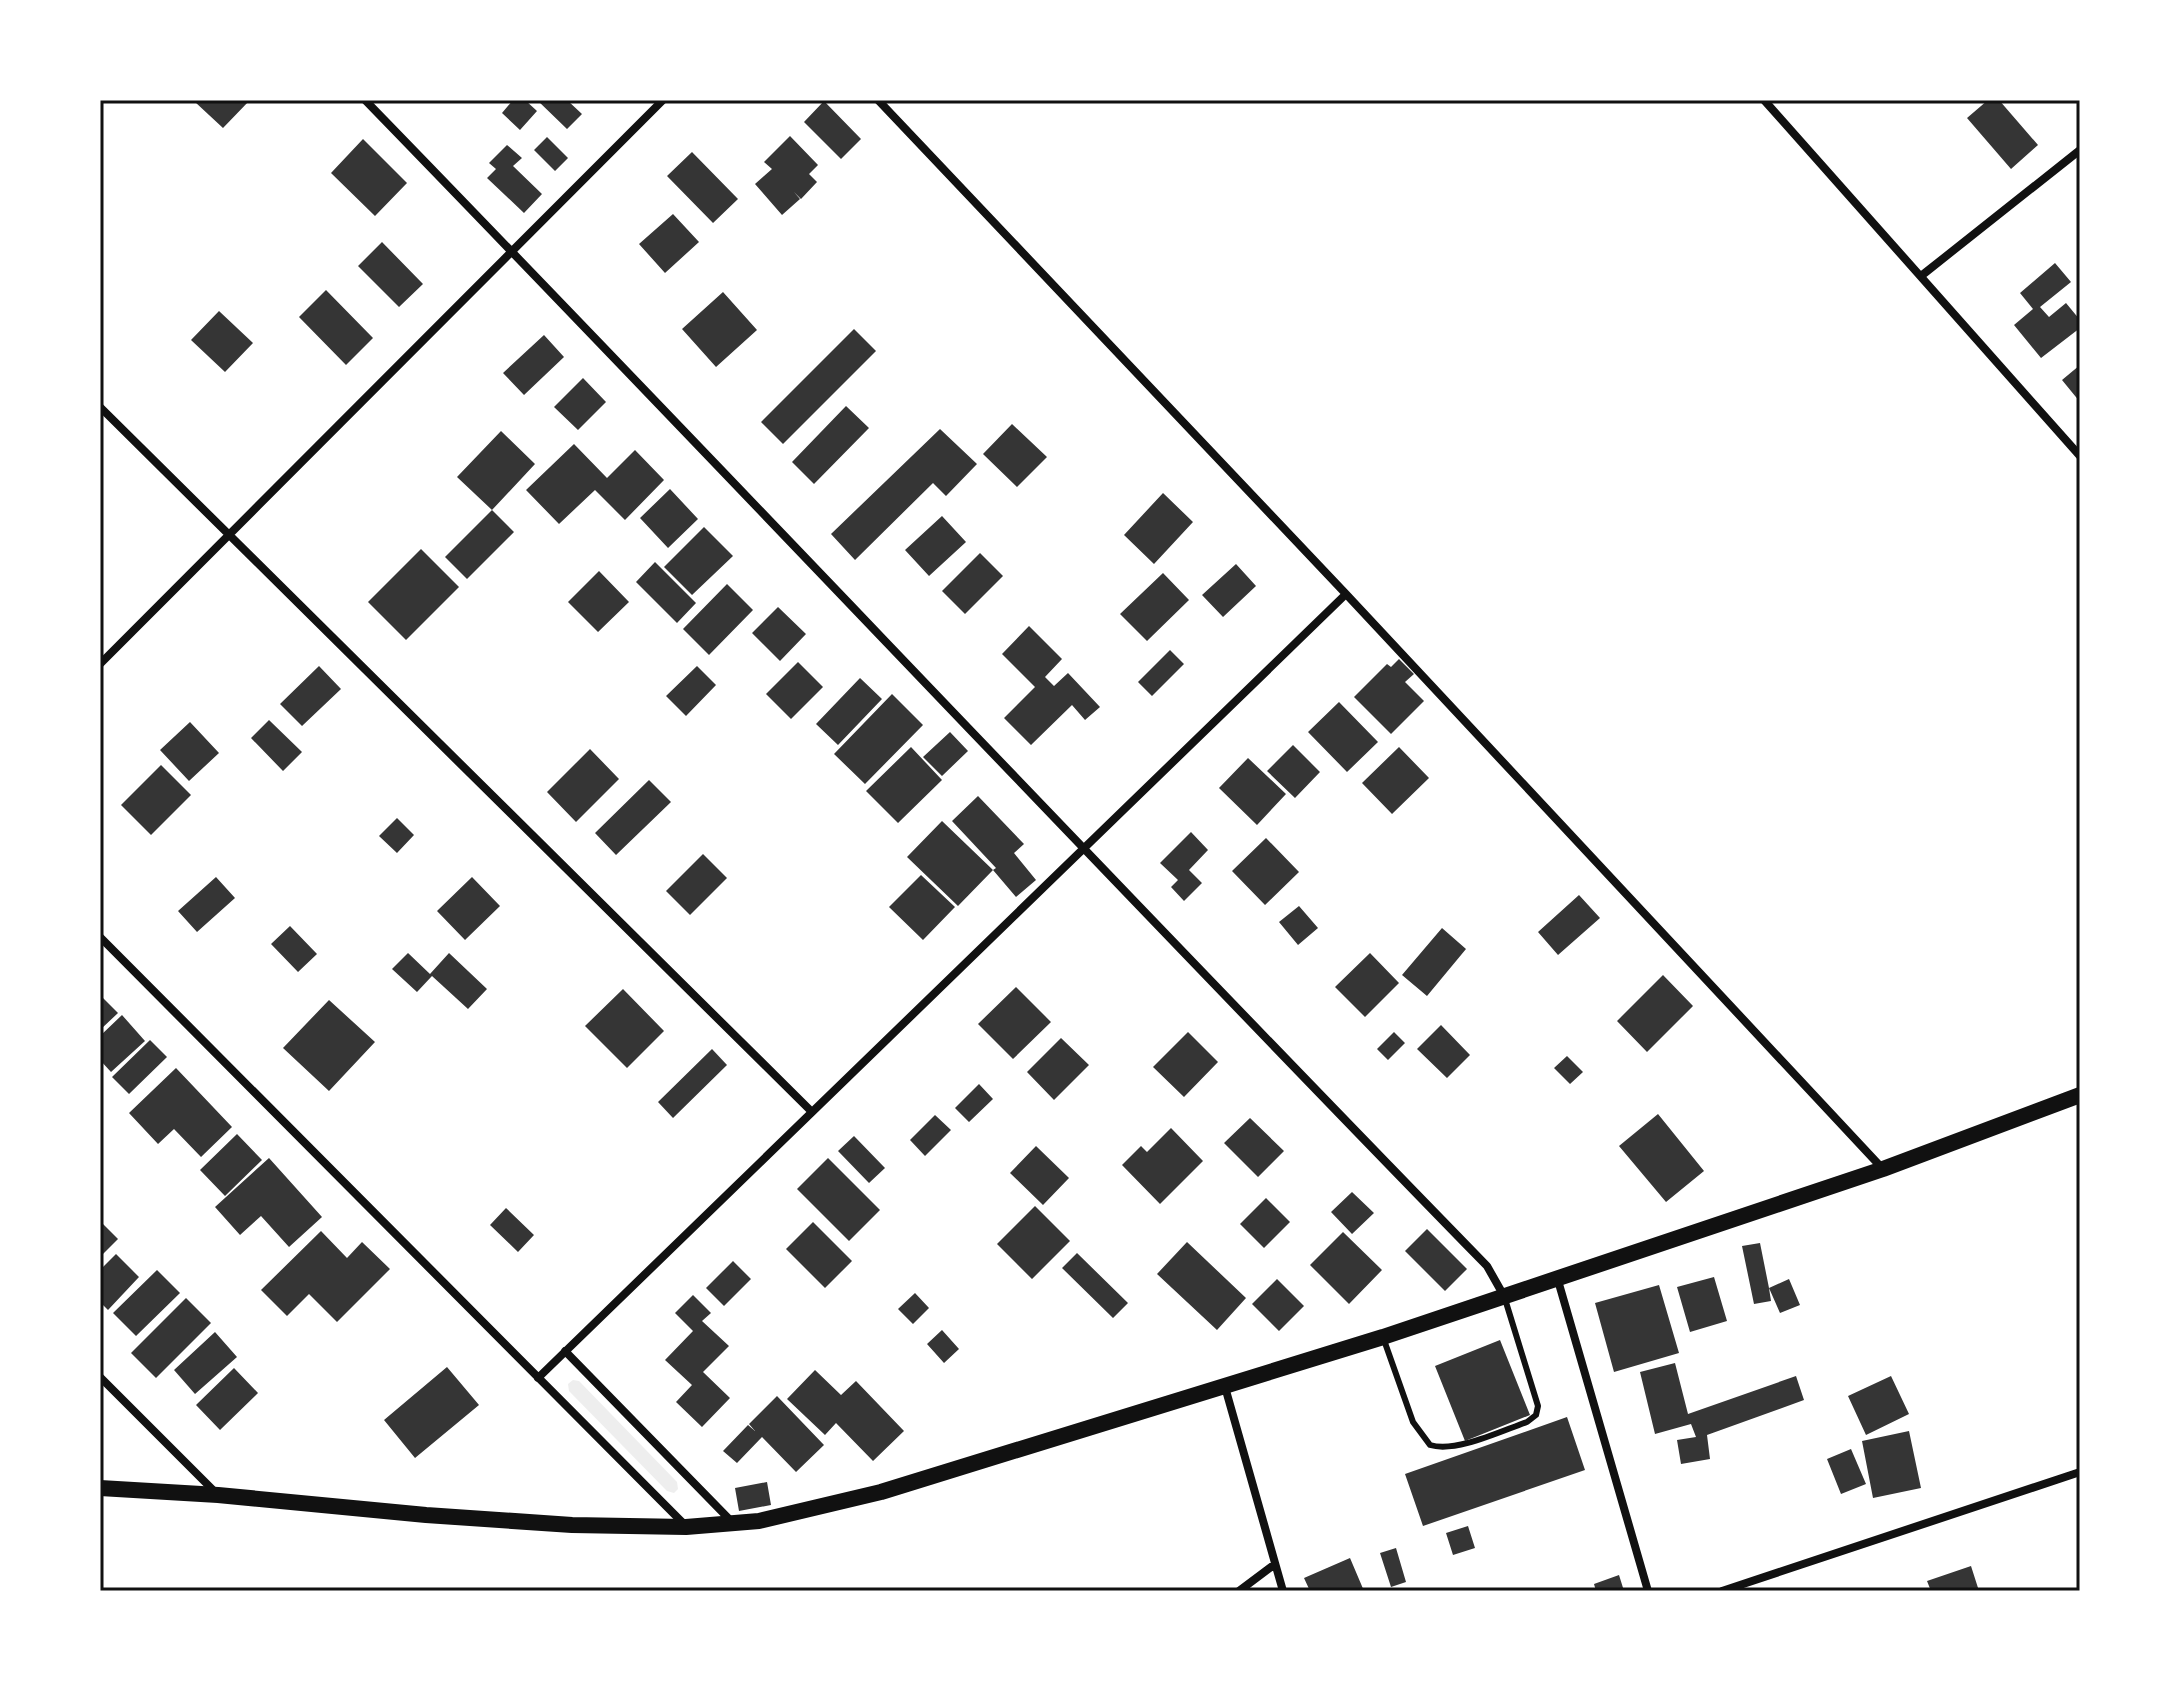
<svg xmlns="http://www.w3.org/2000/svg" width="2180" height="1691" font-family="'Titillium Web',sans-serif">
<rect width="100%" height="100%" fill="#fff"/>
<path fill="#eee" d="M573,1380L579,1381L677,1482L678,1489L674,1493L667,1491L569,1391L568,1384Z"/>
<path fill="#353535" d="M197,100H250L223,128L195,102Z
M513,100H525L537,111L520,130L502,113Z
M537,100H567L582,114L567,129Z
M1988,100H1999L2038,145L2011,169L1967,118Z
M824,101L861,139L841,159L804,122Z
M790,136L818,165L809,174L817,182L801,199L794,192L800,199L782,215L755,184L772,169L764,162Z
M547,137L568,158L555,171L534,150Z
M363,139L407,183L375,216L331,173Z
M507,145L522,158L513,166L542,194L524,213L487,178L496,169L489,163Z
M692,152L738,199L713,223L667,176Z
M673,214L699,242L665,273L639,244Z
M382,242L423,284L399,307L358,266Z
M2055,263L2071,282L2040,307L2049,317L2066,303L2080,320V328L2041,358L2014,325L2033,309L2020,293Z
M326,290L373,338L346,365L299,317Z
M723,292L757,330L716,367L682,329Z
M219,311L253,343L225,372L191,340Z
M854,329L876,351L783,444L761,422Z
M544,335L564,357L524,395L503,373Z
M2080,365V402L2062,380Z
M583,378L606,402L578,430L554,407Z
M846,406L869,428L814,484L792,462Z
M1012,424L1047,457L1017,487L983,454Z
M940,429L977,464L946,496L933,483L855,560L831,534Z
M501,431L535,464L492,510L457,477Z
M574,444L607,478L635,450L664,480L625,520L595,490L559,524L526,490Z
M670,489L698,519L668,548L640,518Z
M1163,493L1193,522L1154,564L1124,535Z
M492,510L514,532L467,579L445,557Z
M942,516L966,542L929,576L905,550Z
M704,527L733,556L692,595L664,567Z
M421,549L459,587L406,640L368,602Z
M980,553L1003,576L965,614L942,591Z
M655,562L696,603L677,623L636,582Z
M1236,564L1256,586L1223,617L1202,595Z
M599,571L629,602L598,632L568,602Z
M1163,573L1189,600L1147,641L1120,614Z
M727,584L753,610L709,655L683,629Z
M778,607L806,634L780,661L752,633Z
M1029,626L1062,659L1045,677L1054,686L1068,673L1100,707L1085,720L1072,705L1031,745L1004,718L1035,687L1002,654Z
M1170,650L1184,664L1152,696L1138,682Z
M1399,659L1414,674L1405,682L1424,701L1391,734L1354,697L1387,664L1391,667Z
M798,662L823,687L791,719L766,694Z
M319,666L341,689L302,726L280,704Z
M697,666L716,685L686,716L666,696Z
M860,678L882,699L838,745L816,724Z
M892,694L923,725L865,784L834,754Z
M1339,702L1378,742L1347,772L1308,732Z
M269,720L302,752L283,771L251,738Z
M190,722L219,753L189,781L160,750Z
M950,732L968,751L942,776L923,757Z
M1293,745L1320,772L1295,798L1267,771Z
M911,747L942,780L898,823L866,791Z
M1399,747L1429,778L1392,814L1362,783Z
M590,749L619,779L576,822L547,792Z
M1248,758L1286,794L1257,825L1219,788Z
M161,765L191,795L151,835L121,805Z
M649,780L671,802L616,855L595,833Z
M978,796L1024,844L1014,853L1036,880L1016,897L993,870L996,868L952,821Z
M397,818L414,835L397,853L379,836Z
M942,821L993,870L958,906L907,857Z
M1191,832L1208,850L1189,870L1202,883L1184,901L1171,887L1178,880L1160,863Z
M1266,838L1299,872L1265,905L1232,871Z
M703,854L727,878L690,915L666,891Z
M921,875L955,907L923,940L889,907Z
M216,877L235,898L197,932L178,911Z
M472,877L500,906L465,940L437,911Z
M1579,895L1600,918L1558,955L1538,932Z
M1299,906L1318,928L1298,945L1279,922Z
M290,926L317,954L298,972L271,944Z
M1442,928L1466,949L1427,996L1402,975Z
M408,953L430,974L449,953L487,989L468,1009L432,976L417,992L392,969Z
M1370,953L1399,983L1365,1017L1335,987Z
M1663,975L1693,1006L1647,1052L1617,1021Z
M1016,987L1051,1022L1013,1059L978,1024Z
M623,989L664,1031L627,1068L585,1026Z
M100,995L118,1013L100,1030Z
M329,1000L375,1042L329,1091L283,1048Z
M122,1015L145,1041L111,1072L100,1060V1036Z
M1441,1025L1470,1055L1447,1078L1417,1049Z
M1188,1032L1218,1062L1184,1097L1153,1067Z
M1394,1032L1405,1043L1388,1060L1377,1049Z
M1061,1038L1089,1065L1054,1100L1027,1072Z
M150,1040L167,1057L129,1094L112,1077Z
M712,1049L727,1065L673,1118L658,1102Z
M1567,1056L1583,1072L1570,1084L1554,1068Z
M176,1068L232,1127L201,1157L174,1129L158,1144L129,1113Z
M979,1084L993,1099L969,1122L955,1108Z
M1658,1114L1704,1171L1666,1202L1619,1146Z
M935,1115L951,1130L925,1156L910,1140Z
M1250,1118L1284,1151L1258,1177L1224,1143Z
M1171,1128L1203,1161L1160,1204L1122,1165L1141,1146L1147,1152Z
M237,1134L262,1160L225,1196L200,1170Z
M854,1136L885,1168L869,1183L838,1151Z
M1036,1146L1069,1178L1043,1205L1010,1173Z
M269,1158L322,1217L289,1247L261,1216L240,1235L215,1207Z
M828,1158L880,1210L849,1241L797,1189Z
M1352,1192L1374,1213L1352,1234L1331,1212Z
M1266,1198L1290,1222L1264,1248L1240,1224Z
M1035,1206L1070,1241L1032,1279L997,1244Z
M506,1208L534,1235L518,1252L490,1225Z
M100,1221L118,1239L100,1257Z
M813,1222L852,1261L825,1288L786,1249Z
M1427,1229L1467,1269L1445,1291L1405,1251Z
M321,1231L347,1258L362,1242L390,1269L337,1322L309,1294L287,1316L261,1290Z
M1343,1232L1382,1270L1349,1304L1310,1265Z
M1187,1242L1246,1298L1217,1330L1157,1274Z
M1760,1243L1769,1288L1789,1279L1800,1305L1780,1313L1769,1288L1771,1301L1754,1304L1742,1246Z
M1077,1253L1128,1303L1113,1318L1062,1268Z
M116,1254L139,1277L108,1310L100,1302V1270Z
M733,1261L751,1279L724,1306L706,1288Z
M157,1270L180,1293L136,1336L113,1313Z
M1714,1277L1727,1321L1690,1332L1677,1287Z
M1277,1279L1304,1306L1279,1331L1252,1304Z
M1659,1285L1679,1353L1614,1372L1595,1303Z
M915,1293L929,1308L913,1324L898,1309Z
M693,1295L711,1313L702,1321L729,1346L703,1372L730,1398L702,1427L676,1402L692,1385L665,1360L693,1331L675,1313Z
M186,1298L211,1323L156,1378L131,1353Z
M942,1330L959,1349L944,1363L927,1344Z
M215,1332L237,1357L195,1394L174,1370Z
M1500,1340L1530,1415L1465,1441L1435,1366Z
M1675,1363L1688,1414L1796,1376L1804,1400L1707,1435L1710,1459L1681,1464L1677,1440L1696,1437L1691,1424L1655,1434L1640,1372Z
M447,1367L479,1405L415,1458L384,1420Z
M234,1368L258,1393L220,1430L196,1405Z
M815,1370L841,1395L856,1381L904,1431L873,1461L836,1423L825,1435L787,1399Z
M1891,1376L1909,1414L1866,1435L1848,1396Z
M777,1396L824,1445L796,1472L762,1437L737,1463L723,1451L748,1425L755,1431L749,1424Z
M1567,1417L1585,1470L1423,1526L1405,1474Z
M1909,1431L1921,1488L1873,1498L1862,1441Z
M1851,1449L1866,1484L1841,1494L1827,1459Z
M767,1482L771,1505L739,1511L735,1488Z
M1468,1526L1475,1548L1453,1555L1446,1533Z
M1396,1548L1406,1582L1391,1587L1380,1553Z
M1350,1558L1364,1591H1310L1304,1578Z
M1971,1566L1979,1591H1931L1927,1581Z
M1619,1575L1624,1591H1596L1594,1584Z"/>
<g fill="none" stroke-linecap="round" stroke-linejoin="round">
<path stroke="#111" stroke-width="6" d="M1384,1340L1413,1422L1430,1445C1456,1453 1501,1431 1527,1422L1536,1415L1538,1406L1505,1299"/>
<path stroke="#111" stroke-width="8" d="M365,100C741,487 1110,880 1487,1266L1504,1296
M878,100L1346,594L1882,1168
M1764,100L2080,456
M1921,276L2080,150
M100,407L812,1112
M100,664L663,100
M100,937L686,1526
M1557,1277L1648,1591
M565,1351L733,1523
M100,1377L215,1492
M538,1378L1346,594
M1225,1387L1283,1591
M1239,1591L1275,1564
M1722,1591L2080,1472"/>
<path stroke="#111" stroke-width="16" d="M100,1488L218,1495L426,1515L572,1525L686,1527L759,1521L881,1492L1383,1337L1883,1169L2080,1095"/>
</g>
<rect width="2180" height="1691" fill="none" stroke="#ffffff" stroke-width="204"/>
<rect x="102" y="102" width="1976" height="1487" fill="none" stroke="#111" stroke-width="3"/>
</svg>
